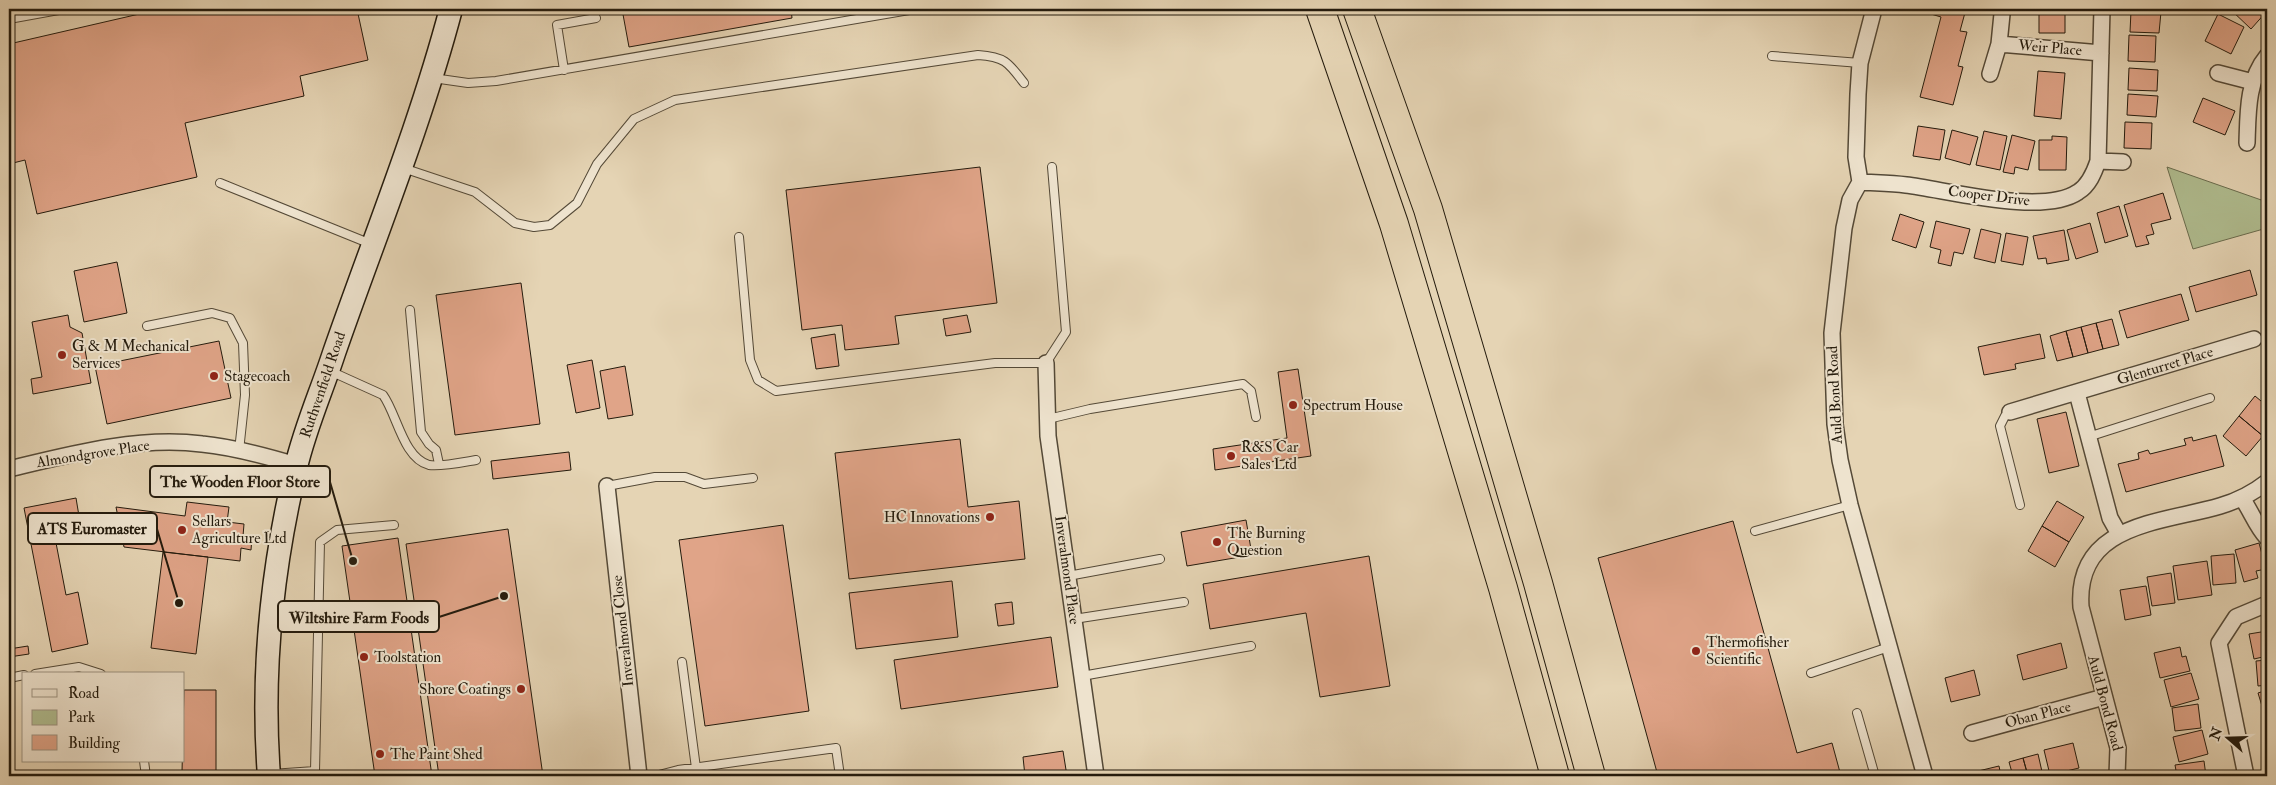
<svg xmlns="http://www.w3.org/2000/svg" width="2276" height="785" font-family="'IM FELL Double Pica',serif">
<rect width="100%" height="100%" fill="#e5d4b4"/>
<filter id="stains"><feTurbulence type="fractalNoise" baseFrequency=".004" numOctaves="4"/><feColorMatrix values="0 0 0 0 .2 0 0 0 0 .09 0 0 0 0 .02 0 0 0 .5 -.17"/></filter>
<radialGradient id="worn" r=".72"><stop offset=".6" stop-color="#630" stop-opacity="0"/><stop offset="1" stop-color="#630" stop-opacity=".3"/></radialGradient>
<path fill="#b0bd90" stroke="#6a6c4e" d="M2167,167L2267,202V228L2193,249Z"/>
<path fill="#e0a488" stroke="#241b0d" d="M161,9H357L368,60L300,76L304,96L185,123L197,177L37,214L25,160L9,164V44Z
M622,9H791L792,18L629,47Z
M1932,9H1966L1960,31L1967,32L1958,66L1963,67L1953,105L1920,97L1941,17L1931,14Z
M2039,9H2065V33H2039Z
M2230,9H2267V11L2251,29Z
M2131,11L2161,12L2159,33L2130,32Z
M2218,14L2244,27L2231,54L2205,41Z
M2129,35L2156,36L2155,62L2128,61Z
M2129,68L2158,70L2157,91L2128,90Z
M2038,71L2065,73L2061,119L2034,116Z
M2128,94L2158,96L2156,117L2127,115Z
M2203,98L2235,111L2225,135L2193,122Z
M2125,122L2152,123L2151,149L2124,148Z
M1918,126L1945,130L1940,160L1913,156Z
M1952,130L1978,137L1970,165L1945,158Z
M1984,131L2007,136L2000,170L1976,165Z
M2012,135L2035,141L2028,170L2015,167L2014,174L2003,172Z
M2052,136L2067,137L2066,170H2039V140H2052Z
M980,167L997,303L895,316L899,344L845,350L842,325L802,330L786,190Z
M2163,193L2171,219L2151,224L2154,234L2146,236L2149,244L2136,247L2124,205Z
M2119,206L2128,236L2105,243L2097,213Z
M1900,214L1924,222L1916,248L1892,240Z
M1936,221L1970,229L1963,254L1954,252L1951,266L1938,263L1941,250L1930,247Z
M2090,223L2098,252L2076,259L2067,230Z
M1981,229L2001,234L1995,263L1974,258Z
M2064,230L2069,260L2047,264L2046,258L2038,259L2033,236Z
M2006,233L2028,237L2023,265L2001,261Z
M117,262L127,313L84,322L74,271Z
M2250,270L2257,295L2196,312L2189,287Z
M521,283L540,424L455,435L436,295Z
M2181,294L2189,320L2127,338L2119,311Z
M68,315L70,327L82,333L91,383L33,394L31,379L42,377L32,322Z
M967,315L971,332L946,336L943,319Z
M2112,319L2119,345L2103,349L2096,323Z
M2096,323L2103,349L2088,353L2081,327Z
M2081,327L2088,353L2073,357L2066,331Z
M2066,331L2073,357L2057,361L2050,336Z
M835,334L839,366L816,369L811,338Z
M2040,334L2045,358L2015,364L2016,369L1984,375L1978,347Z
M219,341L231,398L107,424L95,366Z
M592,360L600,408L576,413L567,365Z
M625,366L633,415L608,419L600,371Z
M1298,369L1311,456L1215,470L1213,449L1287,438L1278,372Z
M2255,396L2267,406V430L2263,436L2239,416Z
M2066,412L2079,466L2049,473L2037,419Z
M2239,416L2263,436L2246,456L2223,436Z
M2216,435L2224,466L2126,492L2118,464L2139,459L2138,453L2148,450L2150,454L2186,445L2184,439L2192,437L2193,441Z
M960,439L968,507L1019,501L1025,559L849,579L835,453Z
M569,452L571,470L493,479L491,461Z
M76,498L79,516L52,522L66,595L78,592L88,644L52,652L24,508Z
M2057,501L2084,517L2069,542L2042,526Z
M187,502L229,507L227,522L244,524L243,536L252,537L251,550L241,548L240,561L124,547L116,507L185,516Z
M1246,520L1252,555L1187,566L1181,532Z
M1733,521L1797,753L1832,743L1841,776H1658L1598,558Z
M783,525L809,711L705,726L679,540Z
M2042,526L2069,542L2055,567L2028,551Z
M508,529L543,776H439L406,544Z
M398,538L432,776H375L342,546Z
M2259,543L2266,569L2256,571L2258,578L2244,582L2235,550Z
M163,552L208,557L196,654L151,648Z
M2234,554L2236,583L2213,585L2211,556Z
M1369,556L1390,686L1320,697L1306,613L1210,629L1203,584Z
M2207,561L2212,595L2178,600L2173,566Z
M2171,573L2175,603L2152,606L2147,577Z
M952,581L958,637L856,649L849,593Z
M2146,586L2151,615L2125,620L2120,590Z
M1012,602L1014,624L998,626L995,604Z
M2267,631V656L2254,659L2249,634Z
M1051,637L1058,687L901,709L894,660Z
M2061,643L2067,668L2023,680L2017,655Z
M28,646L29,654L9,657V649Z
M2180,647L2182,657L2186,656L2190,671L2160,678L2154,653Z
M2267,660V685L2258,686L2256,661Z
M1974,670L1980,695L1951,702L1945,678Z
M2191,673L2199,699L2171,707L2164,680Z
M184,690H216V772H182Z
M2267,690V718L2266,719L2258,693Z
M2198,704L2201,728L2175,731L2172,708Z
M2202,730L2208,754L2179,762L2173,737Z
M2073,743L2079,768L2050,775L2044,750Z
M1063,751L1067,776H1025L1023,757Z
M2038,754L2043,776H2028L2023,758Z
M2023,758L2028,776H2013L2009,762Z
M2204,761L2206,776H2177L2175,765Z
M1999,766L2001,776H1971L1970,773Z"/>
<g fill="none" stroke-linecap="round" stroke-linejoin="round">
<g stroke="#544937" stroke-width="10">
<path id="lane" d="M9,19L64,9
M1772,56L1860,63
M564,70L557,25L596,18
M433,78L468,83L496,81L915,9
M403,168L475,192L515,223L534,227L550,225L577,203L597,164L634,119L675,100L978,55C1005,57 1008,62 1024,83
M220,183L371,244
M739,237L750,360L758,380L776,391L995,363H1046L1066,332L1052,167
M410,310L421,432L429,444L436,450L439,464
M147,326L212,313L230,318L243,343L245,395L239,451
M330,371L383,395C397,414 403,458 429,465C440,467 464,462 476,460
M2010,412L2005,416L2000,426L2020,505
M1048,419L1090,409L1243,384L1251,391L1256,417
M2088,437L2210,398
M607,486L655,477H685L704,484L753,478
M1755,531L1850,505
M1068,576L1160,559
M1074,619L1184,602
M682,662L696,768
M1811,673L1889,647
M35,674L79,667L101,674
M1082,676L1251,646
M9,678L24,675
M1857,713L1875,776
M144,761L146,776
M271,774L315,771L320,542L337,530L394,525
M655,776L678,770L836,748L840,776"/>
</g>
<g stroke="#544937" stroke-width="18">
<path id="street" d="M1874,9L1860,63L1858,94L1856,157L1860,182L1850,200L1844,228L1832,333L1835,424L1840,460L1850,505L1925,776
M1999,44L2101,53
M2218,73L2253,82
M1990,74L1999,44L2002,14
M2247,143C2248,113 2247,80 2267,56
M2098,161L2123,162
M1860,182C1875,183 1891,183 1906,185C1948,190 2043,216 2078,192C2089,185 2094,173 2098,161L2102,9
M1046,363L1048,436L1096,776
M2077,393L2110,518L2119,534
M2010,412L2254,339
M9,469C71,454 138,436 202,444C233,447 266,456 296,465
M607,486L639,776
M2242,498C2251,511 2256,526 2267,538
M1972,733L2104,697
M2117,776L2118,748L2081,607C2075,523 2162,523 2220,506C2237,501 2253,493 2267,482
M2246,776L2219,643L2236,617L2267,604"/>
</g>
<g stroke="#241b0d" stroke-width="25">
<path id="secondary" d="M269,776C261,672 272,568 296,467C305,428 322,390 334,353C374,238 420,126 451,9"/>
</g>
<g stroke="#241b0d" stroke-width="30">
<path id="highway" d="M1320,9L1394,224L1503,588L1555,776
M1357,9L1428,209L1538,583L1591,776"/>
</g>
<use href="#lane" stroke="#eee3ce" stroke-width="8"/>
<use href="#street" stroke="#eee3ce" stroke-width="15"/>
<use href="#secondary" stroke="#eee3ce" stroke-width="22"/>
<use href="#highway" stroke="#e5d4b4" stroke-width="28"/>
</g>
<g fill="#8f2418" stroke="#eee3ce" stroke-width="2">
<circle cx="62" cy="355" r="5"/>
<circle cx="214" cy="376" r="5"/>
<circle cx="1293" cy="405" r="5"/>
<circle cx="1231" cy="456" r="5"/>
<circle cx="990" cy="517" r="5"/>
<circle cx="182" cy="530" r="5"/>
<circle cx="1217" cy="542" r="5"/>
<circle cx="1696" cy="651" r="5"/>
<circle cx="364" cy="657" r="5"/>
<circle cx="521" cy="689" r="5"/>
<circle cx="380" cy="754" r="5"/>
</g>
<g text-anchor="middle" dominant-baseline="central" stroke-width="4" stroke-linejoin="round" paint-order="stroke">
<g font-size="15" fill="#241b0d" stroke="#eee3ce">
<text transform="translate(2050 48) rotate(5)">Weir Place</text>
<text transform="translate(1989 196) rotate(7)">Cooper Drive</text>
<text transform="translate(2165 366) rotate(-17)">Glenturret Place</text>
<text transform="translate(323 385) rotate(-71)">Ruthvenfield Road</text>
<text transform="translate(1835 395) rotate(-93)">Auld Bond Road</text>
<text transform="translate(93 454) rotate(-9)">Almondgrove Place</text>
<text transform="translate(1067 570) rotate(82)">Inveralmond Place</text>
<text transform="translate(623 631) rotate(-96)">Inveralmond Close</text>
<text transform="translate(2105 703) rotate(75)">Auld Bond Road</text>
<text transform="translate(2038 715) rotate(-15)">Oban Place</text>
</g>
<g font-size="15" fill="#241b0d" stroke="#eee3ce" text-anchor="start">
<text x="72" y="346">G &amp; M Mechanical<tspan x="72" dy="17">Services</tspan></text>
<text x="224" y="376">Stagecoach</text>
<text x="1303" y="405">Spectrum House</text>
<text x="1241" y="447">R&amp;S Car<tspan x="1241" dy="17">Sales Ltd</tspan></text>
<text x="980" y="517" text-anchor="end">HC Innovations</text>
<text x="192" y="521">Sellars<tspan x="192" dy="17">Agriculture Ltd</tspan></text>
<text x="1227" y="533">The Burning<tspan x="1227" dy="17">Question</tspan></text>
<text x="1706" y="642">Thermofisher<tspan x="1706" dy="17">Scientific</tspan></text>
<text x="374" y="657">Toolstation</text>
<text x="511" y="689" text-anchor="end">Shore Coatings</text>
<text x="390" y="754">The Paint Shed</text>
</g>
</g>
<path fill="none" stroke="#241b0d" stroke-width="2" d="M353 561L330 482M179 603L157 529M504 596L439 617"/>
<g fill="#241b0d" stroke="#eee3ce" stroke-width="2">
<circle cx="353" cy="561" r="5"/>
<circle cx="179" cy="603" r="5"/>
<circle cx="504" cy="596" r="5"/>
</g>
<g fill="#eee3ce" stroke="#241b0d" stroke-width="2">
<rect x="150" y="466" width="180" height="31" rx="5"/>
<rect x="28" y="513" width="129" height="31" rx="5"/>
<rect x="278" y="601" width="161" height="31" rx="5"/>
</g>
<g font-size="16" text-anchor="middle" font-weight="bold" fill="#241b0d">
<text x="240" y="487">The Wooden Floor Store</text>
<text x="92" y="534">ATS Euromaster</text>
<text x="359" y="623">Wiltshire Farm Foods</text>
</g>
<rect width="2276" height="785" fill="none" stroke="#e5d4b4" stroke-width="30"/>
<rect x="10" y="10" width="2256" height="765" fill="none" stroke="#241b0d" stroke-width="2.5"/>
<rect x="15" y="15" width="2246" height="755" fill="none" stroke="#241b0d"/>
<rect x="22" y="672" width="162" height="90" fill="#eee3ce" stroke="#9d9381"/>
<rect x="32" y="689" width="25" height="8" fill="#eee3ce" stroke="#9d9381"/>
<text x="68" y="698" font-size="15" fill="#241b0d">Road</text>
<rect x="32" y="710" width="25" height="15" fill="#b0bd90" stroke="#9d9381"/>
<text x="68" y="722" font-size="15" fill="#241b0d">Park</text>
<rect x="32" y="735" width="25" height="15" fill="#e0a488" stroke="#9d9381"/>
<text x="68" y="748" font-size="15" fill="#241b0d">Building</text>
<g transform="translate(2228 738) rotate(290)" stroke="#eee3ce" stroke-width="4" paint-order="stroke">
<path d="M0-4L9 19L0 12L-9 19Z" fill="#241b0d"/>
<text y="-8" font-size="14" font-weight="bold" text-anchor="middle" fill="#241b0d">N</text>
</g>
<rect width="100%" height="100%" filter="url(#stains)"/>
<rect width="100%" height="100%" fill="url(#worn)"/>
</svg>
